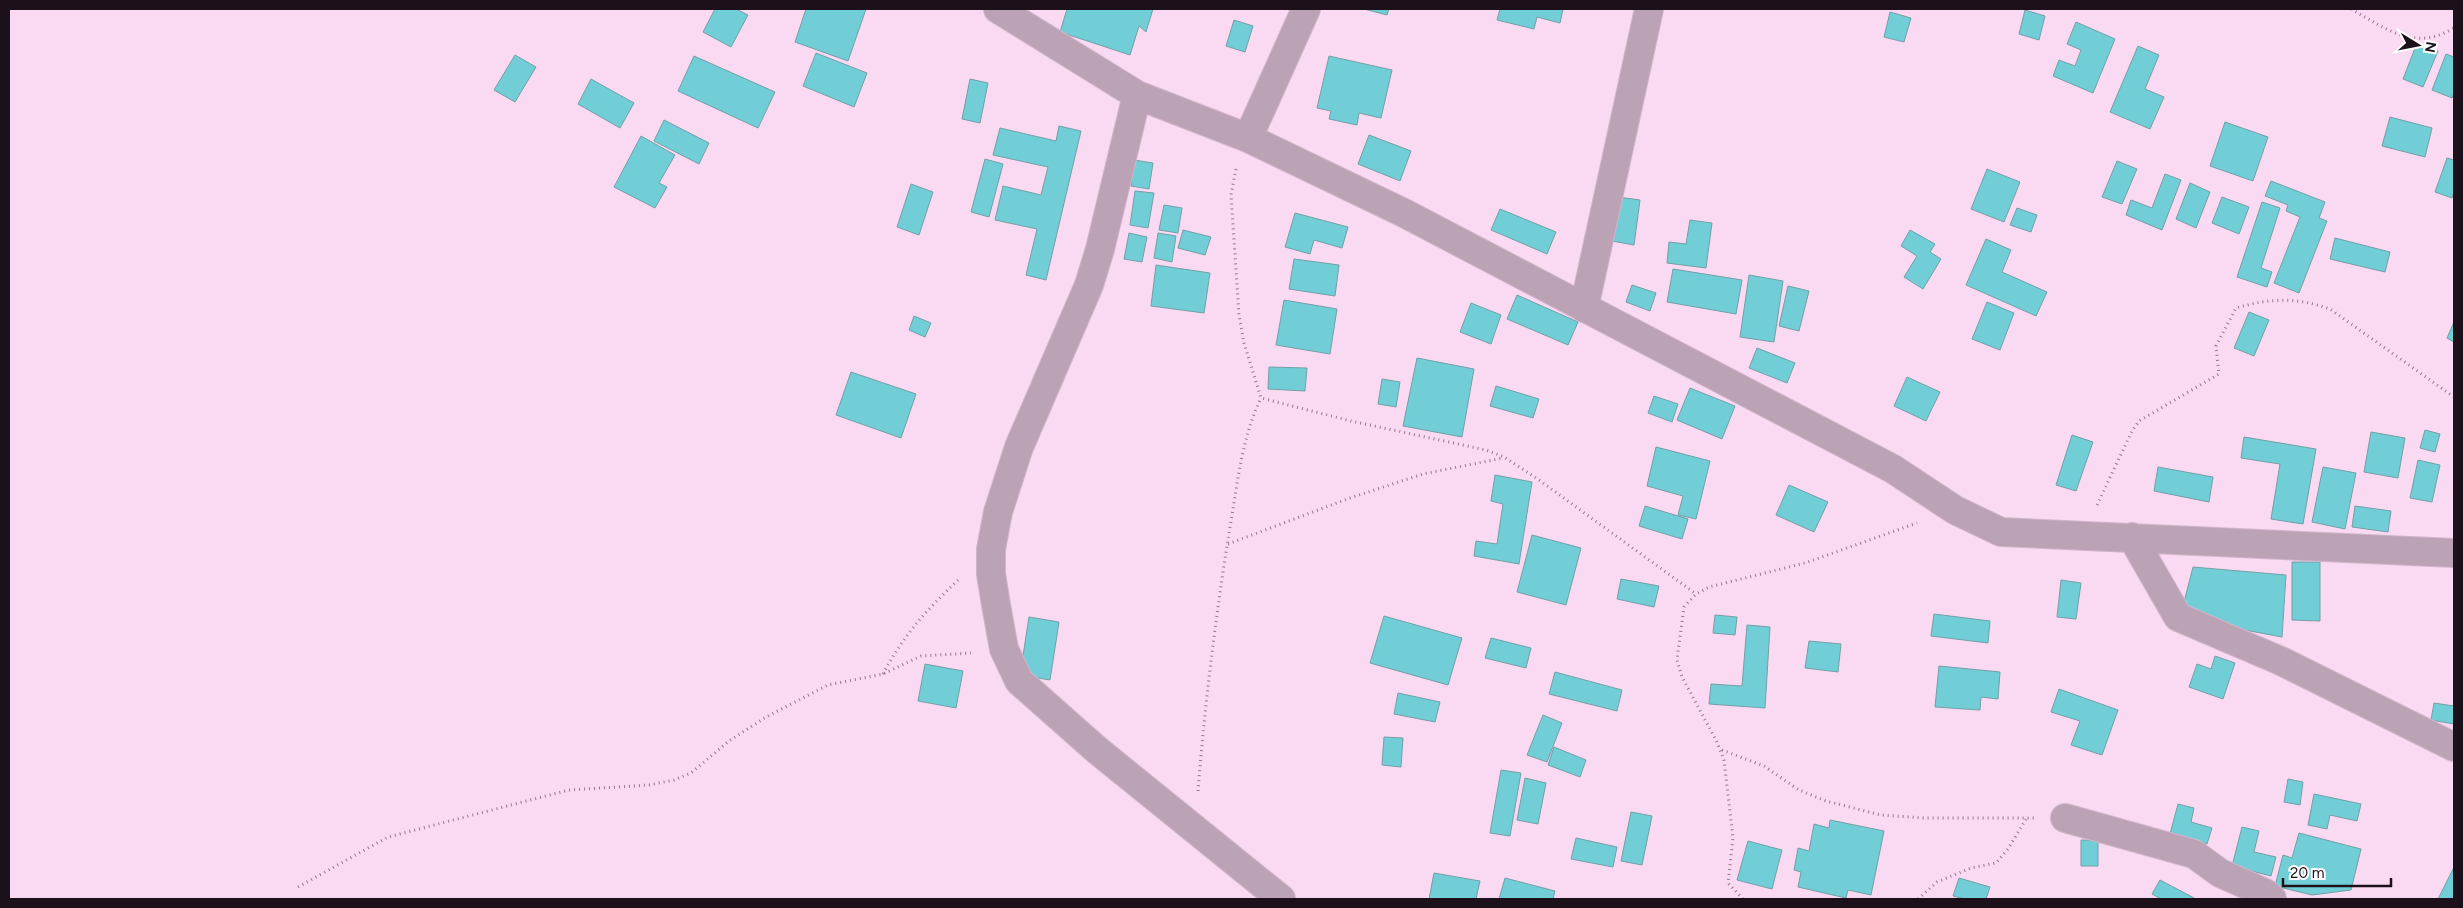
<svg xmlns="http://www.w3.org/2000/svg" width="2463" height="908" font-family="Figtree,sans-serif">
<rect width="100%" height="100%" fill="#fad9f3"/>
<path fill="#71ced7" stroke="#72a0a5" d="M715,9H736L748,15L731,47L703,32Z
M806,9H866L848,61L795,42Z
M1067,9H1153L1146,32L1139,26L1130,55L1060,32Z
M1364,9H1389L1387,15Z
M1500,9H1563L1560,23L1537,17L1534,29L1497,20Z
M2025,10L2045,16L2039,40L2019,34Z
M1890,12L1911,18L1904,42L1884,37Z
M1234,20L1253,26L1245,52L1226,46Z
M2076,22L2115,39L2093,93L2053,76L2059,60L2075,66L2081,50L2067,44Z
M2417,43L2438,51L2423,87L2403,79Z
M2138,46L2159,55L2145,89L2164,97L2150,129L2110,112Z
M816,53L867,73L854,107L803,86Z
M2446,54L2454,57V92L2452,98L2432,90Z
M515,55L536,67L515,102L494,90Z
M694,56L775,92L758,128L678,91Z
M1329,56L1392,70L1381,118L1359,113L1357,125L1329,119L1331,111L1317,108Z
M591,79L634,103L620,128L578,104Z
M970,79L988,83L980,123L962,119Z
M2390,117L2432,128L2425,157L2382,146Z
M664,120L709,143L699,164L654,141Z
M2225,122L2268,137L2253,181L2210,166Z
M1059,126L1081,131L1046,280L1026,275L1037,229L995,220L1003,186L1041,195L1048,167L993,155L1000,128L1056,141Z
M1369,135L1411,151L1400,181L1358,164Z
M641,136L675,155L659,183L667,187L655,208L614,187Z
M2447,158L2454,160V191L2452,198L2435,192Z
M985,159L1003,164L989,217L971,212Z
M1134,160L1153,163L1149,189L1131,186Z
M2117,161L2137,169L2122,204L2102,197Z
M1987,169L2020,182L2004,222L1971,209Z
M2165,174L2181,180L2162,230L2126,215L2131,200L2152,208Z
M2271,181L2325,202L2319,218L2327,221L2299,293L2274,283L2300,217L2286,211L2288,205L2265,196Z
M2190,183L2210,192L2196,228L2176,219Z
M911,184L933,192L919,235L897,227Z
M1135,191L1154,193L1148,228L1130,225Z
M1618,197L1640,200L1634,245L1612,241Z
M2222,197L2249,207L2239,234L2212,223Z
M2262,202L2280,208L2261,268L2272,272L2267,287L2237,277Z
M1164,205L1182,208L1178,233L1159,230Z
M2017,208L2037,215L2031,232L2010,225Z
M1500,209L1556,232L1547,254L1491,230Z
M1295,213L1348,227L1342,248L1314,240L1310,254L1285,247Z
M1690,220L1712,223L1706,268L1667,263L1669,242L1686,244Z
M1183,230L1211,237L1205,255L1178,248Z
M1910,230L1935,244L1930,252L1941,259L1923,289L1904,277L1917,256L1901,246Z
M1129,233L1147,237L1142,262L1124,259Z
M1158,233L1176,236L1172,262L1154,258Z
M2335,238L2390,252L2385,272L2330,259Z
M1986,239L2011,250L2002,272L2047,292L2036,316L1966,285Z
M1294,259L1339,265L1335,296L1289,289Z
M1156,265L1210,273L1204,313L1151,306Z
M1673,269L1742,280L1736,314L1667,302Z
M1749,275L1783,281L1774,342L1740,337Z
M1632,285L1656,293L1650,311L1626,302Z
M1788,286L1809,291L1799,331L1779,326Z
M1517,295L1578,322L1568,345L1507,319Z
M1284,300L1337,309L1330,354L1276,345Z
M1987,302L2014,313L2000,350L1972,339Z
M1471,303L1501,315L1491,344L1460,332Z
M2249,312L2269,320L2254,356L2234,348Z
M914,316L931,323L925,337L909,330Z
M2454,322V342L2447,338Z
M1757,348L1795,363L1787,383L1749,368Z
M1417,358L1474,369L1462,437L1403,426Z
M1269,367L1307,368L1305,391L1268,389Z
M851,372L916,394L901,438L836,415Z
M1907,377L1940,392L1926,421L1894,406Z
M1382,379L1400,382L1396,407L1378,404Z
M1496,386L1539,399L1533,418L1490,406Z
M1690,388L1735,406L1722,439L1677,420Z
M1654,396L1678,404L1672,422L1648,413Z
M2425,430L2440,434L2435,452L2420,448Z
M2371,432L2405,438L2398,478L2364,472Z
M2072,435L2093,442L2076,491L2056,485Z
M2244,437L2316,449L2303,524L2271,519L2280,464L2241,458Z
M1656,447L1710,461L1696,519L1678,515L1683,496L1647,486Z
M2418,460L2440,465L2432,502L2410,498Z
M2158,467L2213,477L2209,502L2154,491Z
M2323,467L2356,473L2345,529L2312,522Z
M1495,475L1532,482L1519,564L1474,556L1476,541L1497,544L1503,504L1491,501Z
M1789,485L1828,502L1814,532L1776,515Z
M1645,506L1688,519L1682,539L1639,526Z
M2355,506L2391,511L2388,532L2352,527Z
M1532,535L1581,548L1566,605L1517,592Z
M2292,562H2320V621L2292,620Z
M2193,567L2286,575L2282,637L2229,627L2183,606Z
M1621,579L1659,586L1654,607L1617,599Z
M2061,580L2081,583L2076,619L2057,617Z
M1934,614L1990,621L1988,643L1931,636Z
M1715,615L1737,617L1735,635L1713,633Z
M1384,616L1462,638L1448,685L1370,663Z
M1029,617L1059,622L1050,680L1020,675Z
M1747,625L1770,627L1765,708L1709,704L1711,684L1742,686Z
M1491,638L1531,648L1526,668L1485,658Z
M1809,641L1841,644L1838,672L1805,668Z
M2215,656L2235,663L2223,699L2189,687L2197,664L2211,669Z
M925,664L963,671L956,708L918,701Z
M1939,666L2000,672L1998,699L1981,697L1980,710L1935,707Z
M1555,672L1622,690L1617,711L1549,694Z
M2059,689L2118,710L2102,755L2071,745L2080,721L2051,712Z
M1398,693L1440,702L1435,722L1394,714Z
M2434,703L2454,706V724L2431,720Z
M1543,715L1562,723L1547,762L1527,755Z
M1384,737L1403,738L1401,767L1382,765Z
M1554,747L1586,760L1580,777L1548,765Z
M1501,770L1521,773L1510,836L1490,833Z
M1525,778L1546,783L1538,824L1517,820Z
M2288,779L2303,782L2300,805L2284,802Z
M2314,794L2361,804L2357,821L2330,815L2327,829L2308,825Z
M2178,804L2194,808L2191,822L2212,828L2207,844L2170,834Z
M1631,812L1652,816L1642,865L1621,861Z
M1830,820L1884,831L1871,895L1848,890L1846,898L1798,887L1801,872L1794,870L1798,848L1809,851L1814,824L1829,828Z
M2242,827L2259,831L2254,852L2276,857L2271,876L2232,866Z
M2299,833L2361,849L2351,890L2312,895L2275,886L2283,855L2292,858Z
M1576,838L1617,847L1613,867L1571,859Z
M2081,840H2098V866H2081Z
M1748,841L1782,850L1772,889L1737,880Z
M2454,867V899H2438Z
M1434,873L1480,881L1476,899H1429Z
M1505,878L1555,891L1553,899H1499Z
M1959,878L1990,887L1986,899H1965L1953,896Z
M2160,880L2196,899H2161L2152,894Z"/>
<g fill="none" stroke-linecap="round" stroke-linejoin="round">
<g stroke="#d2b5cc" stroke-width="30">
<path id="minor" d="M998,9L1137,95L1248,138L1404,213L1893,469L1955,510L2001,532L2454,553
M1137,95L1100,249L1089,285L1019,447L998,512L991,549V574L996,605L1004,649L1019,681L1097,750L1281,899
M1248,138L1306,9
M1584,308L1649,9
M2132,537L2178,617L2281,661L2454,747
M2065,818L2194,854L2220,873L2265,893L2272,899"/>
</g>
<path stroke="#907a8c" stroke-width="3" stroke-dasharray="1 4" stroke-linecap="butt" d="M2351,9C2387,29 2414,52 2454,28
M1236,169L1231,195L1239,315L1244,343L1261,398L1351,421L1486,450L1504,457L1539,480L1696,594
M2097,505L2132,431L2139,421L2219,374L2216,346L2236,308C2271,298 2296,297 2330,309L2454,397
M1228,544L1350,498L1423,474L1503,458
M883,674C905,633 925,612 958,580
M1722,750L1764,766L1799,790L1826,801L1881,815L1924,818H2034
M1198,791C1205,702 1216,614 1230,527C1238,482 1241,440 1261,398
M298,887L388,837L569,790L649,785L674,780L691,773L729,741L766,717L828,685L883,674L921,656L971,653
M1743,899L1728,883L1733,838L1724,760L1717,742L1682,677L1677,660L1684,607L1696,594L1709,587L1805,563L1917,523
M1918,899L1937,882L1971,868L1996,863L2008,849L2026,819"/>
<use href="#minor" stroke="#bba2b5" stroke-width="28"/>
</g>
<rect width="2463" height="908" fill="none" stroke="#1c111a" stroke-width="20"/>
<g transform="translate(2418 45) rotate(100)" stroke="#ffffff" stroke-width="4" paint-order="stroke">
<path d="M0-4L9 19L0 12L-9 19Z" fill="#1c111a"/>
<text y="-8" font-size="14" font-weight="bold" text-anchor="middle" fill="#1c111a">N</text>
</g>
<path d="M2283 878v8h108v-8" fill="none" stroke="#1c111a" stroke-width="2.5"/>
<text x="2290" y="878" font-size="15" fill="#1c111a" stroke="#ffffff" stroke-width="4" paint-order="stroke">20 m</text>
</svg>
